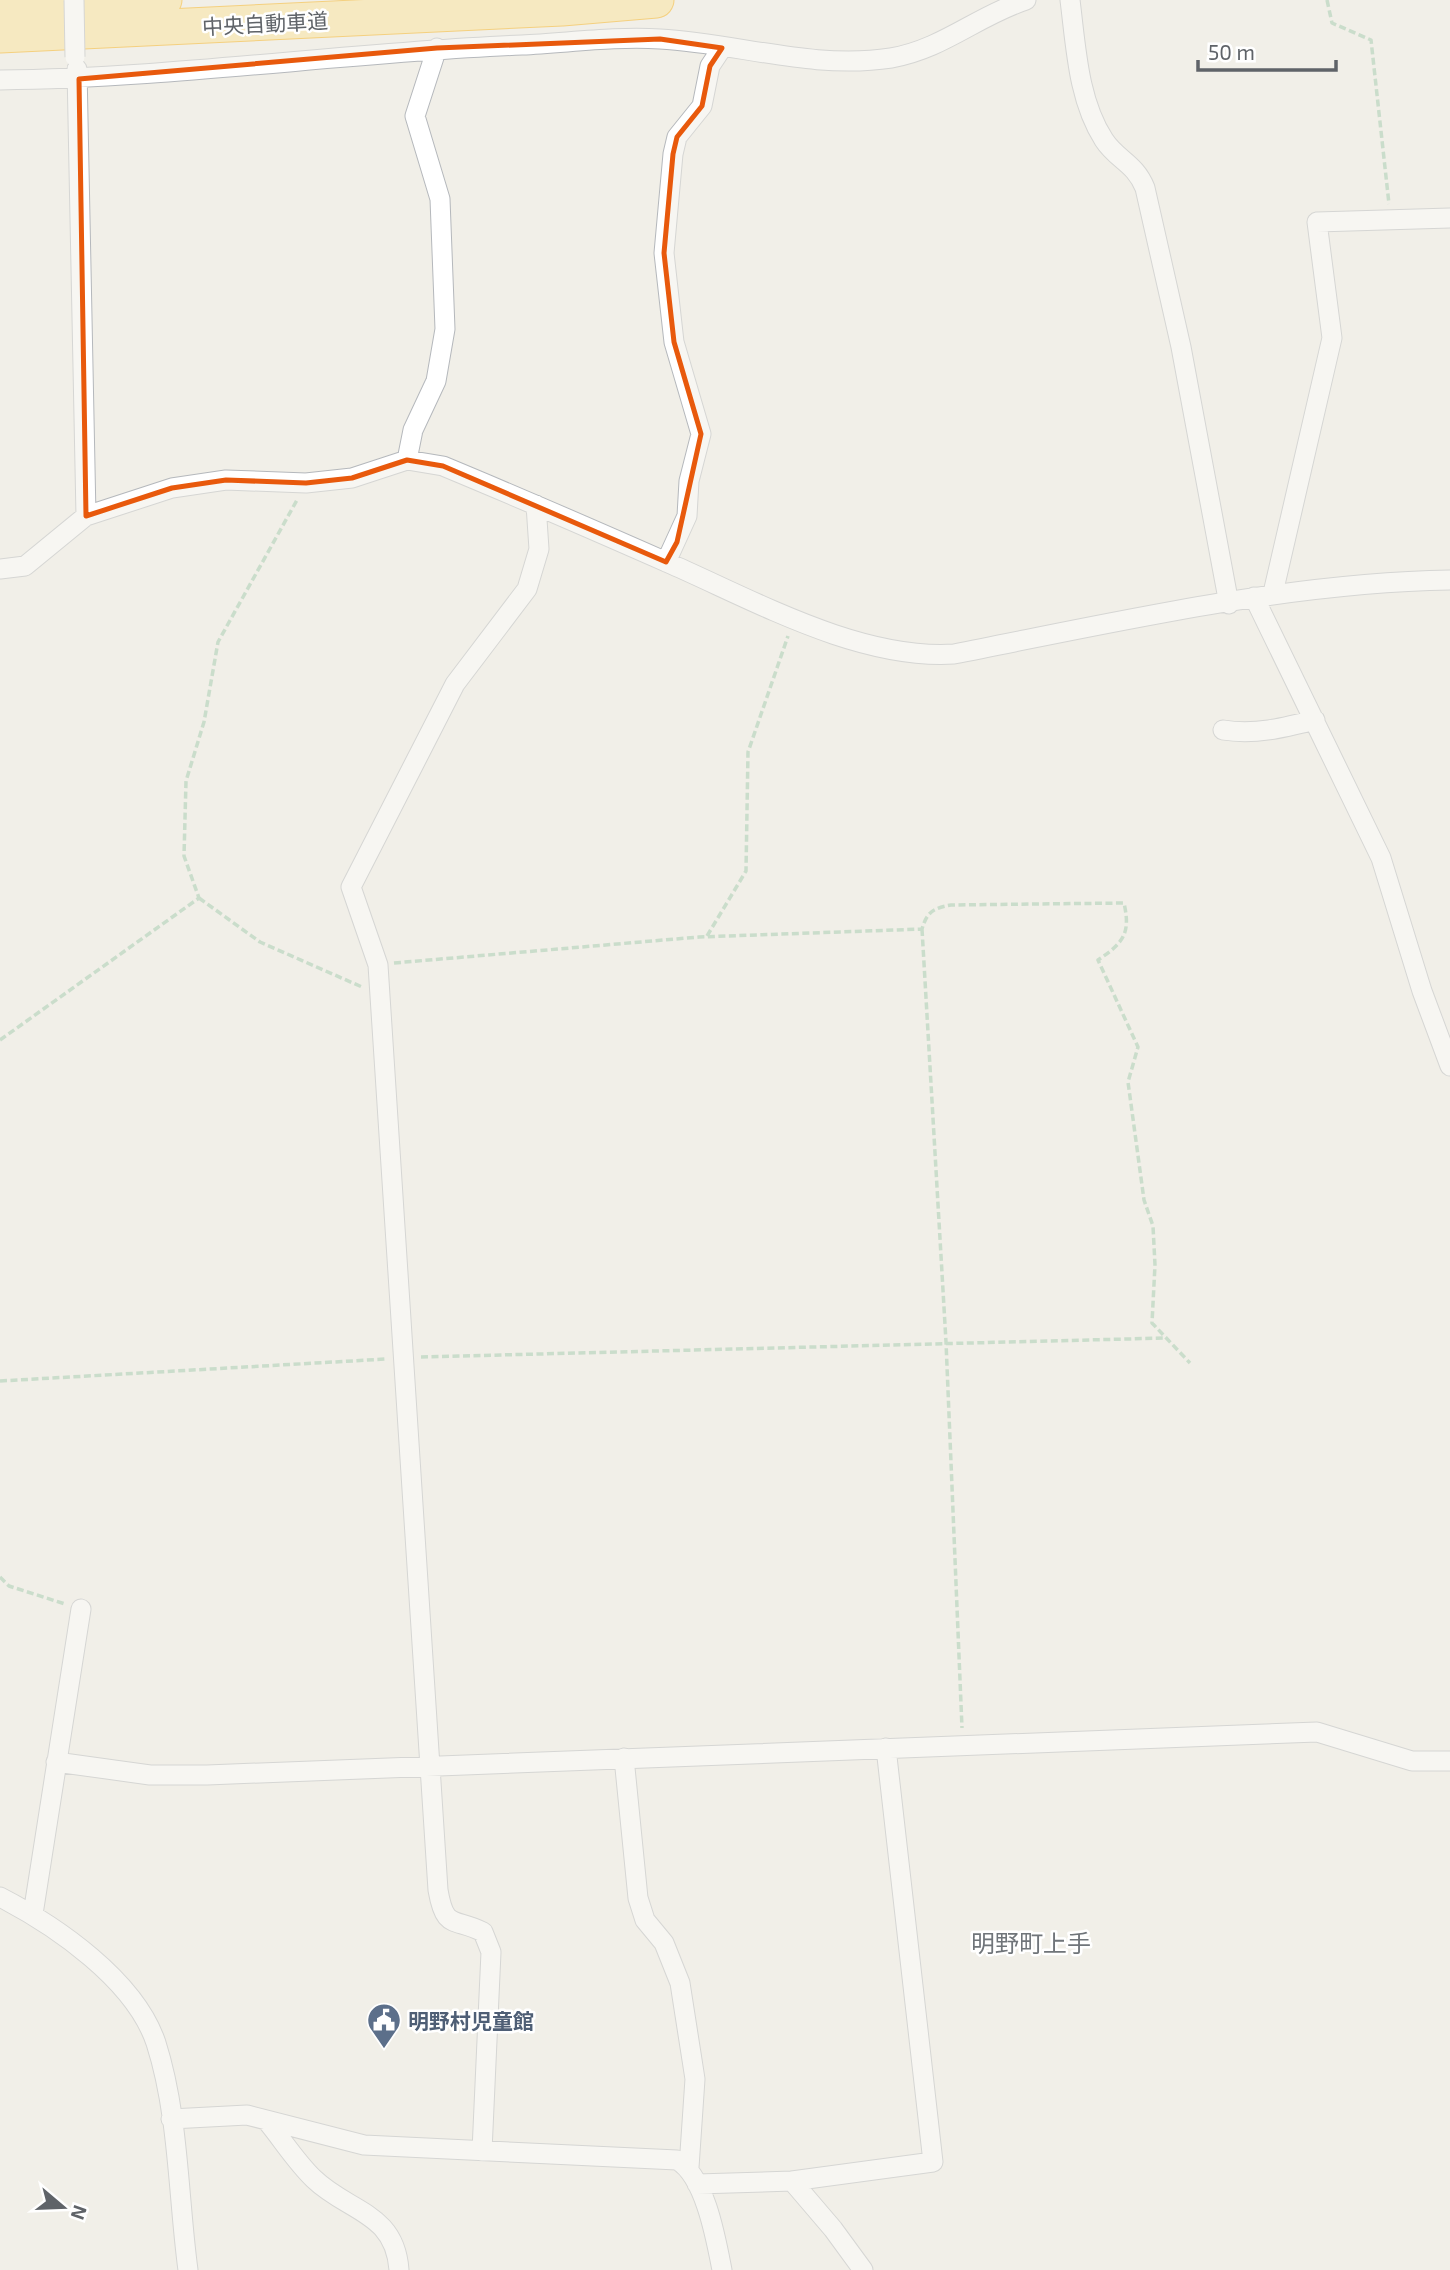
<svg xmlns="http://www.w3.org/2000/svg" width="1450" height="2270" font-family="'Exo 2','Noto Sans JP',sans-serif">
<rect width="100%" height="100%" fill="#f1efe8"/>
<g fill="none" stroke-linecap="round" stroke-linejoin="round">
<g stroke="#b5b8bc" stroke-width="21">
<path id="street" d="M1070,0C1076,47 1078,100 1104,140C1117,160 1135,163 1145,188L1181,347L1229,604
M77,69L86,516
M0,80C175,78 348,52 522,45C567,43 615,36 660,39C737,43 812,70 891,58C943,49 977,16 1026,0
M407,460L413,430L436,381L445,329L440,199L415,116L437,48
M666,562L687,516L689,481L701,434L674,342L664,253L673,154L677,137L702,106L710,66L722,48
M0,569L25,566L86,516L172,488L226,480L306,483L352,478L407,460L443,466C520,498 596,531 673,565C757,602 860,660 954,654C1117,622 1284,583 1450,580
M1273,593L1332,338L1317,222L1450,218
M1254,597L1381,858L1422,991L1450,1066
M1223,730C1255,735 1283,728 1315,720
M624,1758L638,1898L645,1920L664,1943L680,1983L695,2079L689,2167
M56,1762L150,1775H207L1317,1732L1412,1761H1450
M0,1897C56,1926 135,1980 156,2043C179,2115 178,2196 188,2270
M33,1914L81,1609
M171,2119L247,2115L364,2145L677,2160C705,2176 716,2239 722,2270
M266,2120C282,2139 296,2162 314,2179C348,2212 395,2212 399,2270
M482,2151L491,1952L483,1932C454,1917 445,1931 438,1890L378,965L351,887L455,684L527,589L539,549L536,505
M792,2181L933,2162L886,1748
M697,2184L792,2181L833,2229L863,2270"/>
</g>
<g stroke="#f9ab00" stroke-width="37">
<path id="highway" d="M0,7L164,0
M0,35L562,8L656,0"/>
</g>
<path stroke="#9cc7a9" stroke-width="3.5" stroke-dasharray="7 3.5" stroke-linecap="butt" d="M1327,0L1332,23L1371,40L1389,204
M199,898L260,942L362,987
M922,929L946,1342L962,1728
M707,936L746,871L748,752L788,636
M394,963L699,937L922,929C927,912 933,908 951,905L1124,903C1131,934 1123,943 1098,960L1138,1047L1128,1082L1144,1200L1153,1226L1155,1265L1152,1323L1190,1363
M0,1040L199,898L184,856L186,781L204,722L218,642L297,500
M421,1357L1166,1338
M0,1381L386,1359
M0,1577L9,1586L65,1604"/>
<use href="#street" stroke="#fff" stroke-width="19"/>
<use href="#highway" stroke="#fde293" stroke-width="35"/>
<g stroke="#b5b8bc" stroke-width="21" stroke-linecap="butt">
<path id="street-bridge" d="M74,0L75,57"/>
</g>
<use href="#street-bridge" stroke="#fff" stroke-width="19"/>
</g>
<path d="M0 0H1450V2270H0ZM660,39L722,48L710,66L702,106L677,137L673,154L664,253L674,342L701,434L677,542L666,562L443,466L407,460L352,478L306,483L226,480L172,488L86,516L79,79L437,48Z" fill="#f1efe8" fill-opacity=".55" fill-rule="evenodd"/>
<path fill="none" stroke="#e8590c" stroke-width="5" stroke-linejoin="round" d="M660,39L722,48L710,66L702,106L677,137L673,154L664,253L674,342L701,434L677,542L666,562L443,466L407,460L352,478L306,483L226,480L172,488L86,516L79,79L437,48Z"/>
<defs>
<g id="civic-pin" transform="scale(1.75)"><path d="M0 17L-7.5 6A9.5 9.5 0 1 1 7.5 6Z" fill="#5c6f8a" stroke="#fff"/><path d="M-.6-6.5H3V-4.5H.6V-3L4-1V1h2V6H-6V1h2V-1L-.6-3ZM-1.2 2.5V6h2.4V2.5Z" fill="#fff"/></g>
</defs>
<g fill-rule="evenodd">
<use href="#civic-pin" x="384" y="2020"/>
</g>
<g text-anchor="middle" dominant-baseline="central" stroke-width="5" stroke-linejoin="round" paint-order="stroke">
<g font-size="21" fill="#5f6368" stroke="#fff">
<text transform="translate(265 23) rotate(-3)">中央自動車道</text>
</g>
<g font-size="21" font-weight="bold" fill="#4e5e75" stroke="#fff" text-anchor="start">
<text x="408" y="2020">明野村児童館</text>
</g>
<g font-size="24" fill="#70757a" stroke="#fff">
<text x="1031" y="1942">明野町上手</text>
</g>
</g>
<g transform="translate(63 2207) rotate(109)" stroke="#ffffff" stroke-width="5" paint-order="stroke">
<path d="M0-5L12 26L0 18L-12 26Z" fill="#5f6368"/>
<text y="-10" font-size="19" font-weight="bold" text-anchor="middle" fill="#5f6368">N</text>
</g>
<path d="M1198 60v10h138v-10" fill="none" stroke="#5f6368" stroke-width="3.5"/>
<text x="1208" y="60" font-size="21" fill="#5f6368" stroke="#ffffff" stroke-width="5" paint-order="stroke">50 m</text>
</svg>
